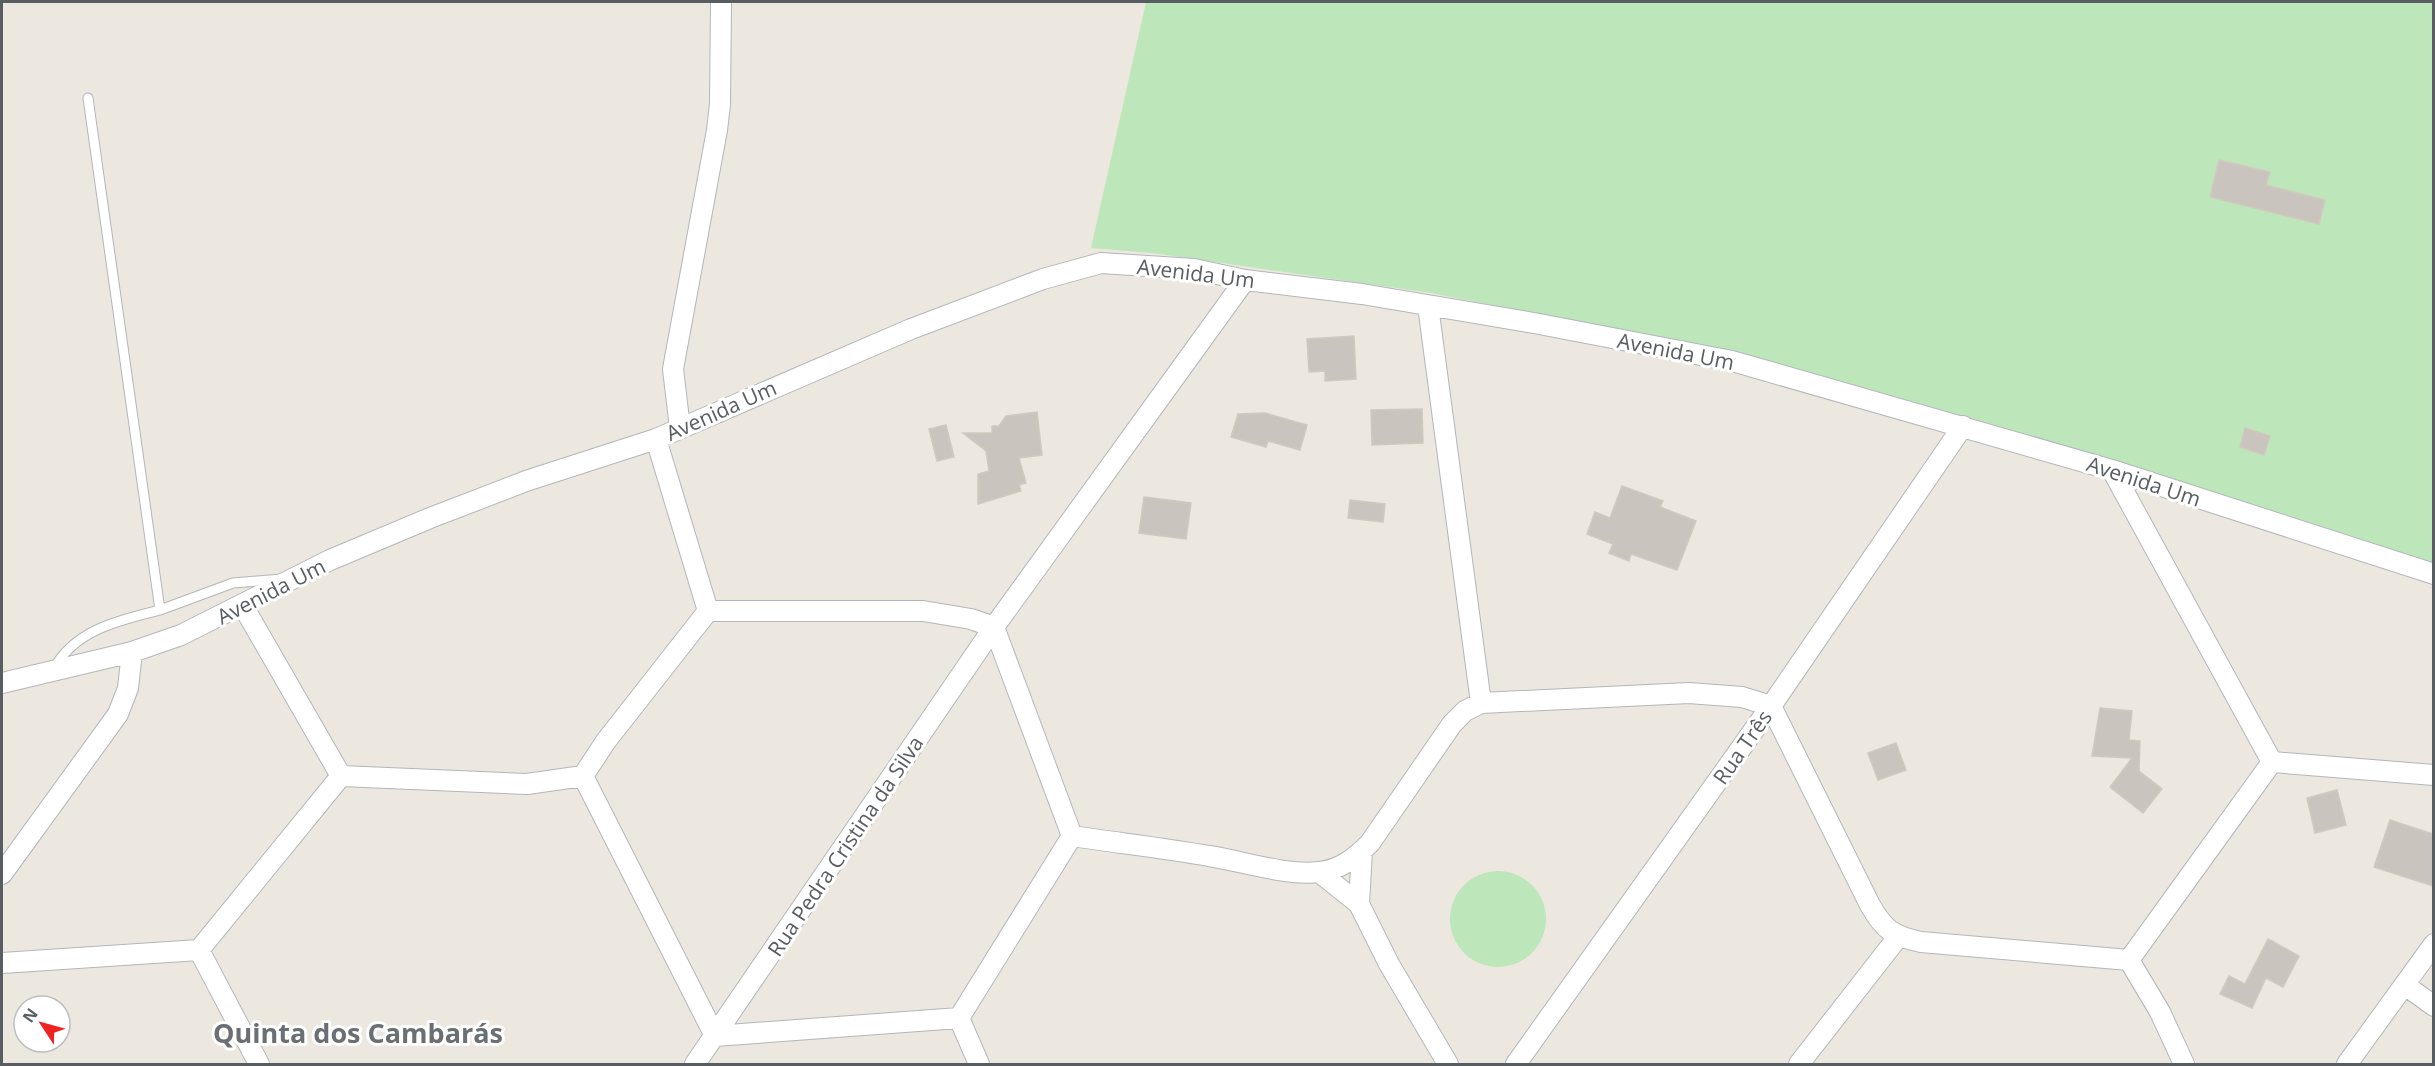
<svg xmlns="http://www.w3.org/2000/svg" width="2435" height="1066" font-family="'Open Sans',sans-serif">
<rect width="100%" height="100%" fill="#ece8df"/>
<path fill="#bde6ba" d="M1146,2H2433V565L1725,351L1431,293L1152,253L1091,248Z
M1450 919a48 48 0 1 1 96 0a48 48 0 1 1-96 0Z"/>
<path fill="#c9c5be" stroke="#d1c9bd" stroke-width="1.5" d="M2219,160L2270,172L2266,185L2325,200L2319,224L2210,197Z
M1354,336L1356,379L1325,381V371L1309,372L1307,339Z
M1422,409L1423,443L1372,445L1371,410Z
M1037,412L1042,455L1019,458L1026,483L1019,485L1021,491L978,504V474L989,471L986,451L963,433H992V426H999L1006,416Z
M1265,413L1307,425L1300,450L1268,441L1266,447L1231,437L1238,414Z
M946,425L954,457L937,461L929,429Z
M2245,428L2270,436L2264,455L2240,447Z
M1622,486L1663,501L1660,507L1696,521L1677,570L1631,554L1629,561L1609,553L1613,544L1587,534L1595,512L1610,518Z
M1144,497L1191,503L1186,539L1139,533Z
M1350,500L1385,504L1383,522L1348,518Z
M2100,708L2132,711L2129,740L2140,741L2139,771L2162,789L2143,813L2110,787L2132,758L2092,756Z
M1896,743L1906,770L1878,780L1868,753Z
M2337,790L2346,825L2315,833L2307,798Z
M2390,820L2433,834V886L2374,867Z
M2268,939L2299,956L2283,987L2266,978L2252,1008L2220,994L2229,976L2245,984Z"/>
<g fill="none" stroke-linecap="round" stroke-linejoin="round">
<g stroke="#b2b6bb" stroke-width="11">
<path id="lane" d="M160,610L233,583L282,579
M53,670C74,630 119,620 160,610L88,98"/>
</g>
<g stroke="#b2b6bb" stroke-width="22">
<path id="street" d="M1428,306L1481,703
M680,428L673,369L717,130L720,104L721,2
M656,439L708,611
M2112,470L2272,762
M243,606L341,776
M708,611H923L971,619L994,627
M994,627L1072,836
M2,683L132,652L181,635L330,560L430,518L526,481L656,439L911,329L1043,279L1101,263L1194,269L1245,280L1362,294L1534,323L1732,361L2112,470L2434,574
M2272,762L2434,775
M341,776L527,784L583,776L606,741L708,611
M583,776L715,1036L959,1018
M1072,836C1118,843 1164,848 1209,856C1242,861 1286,876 1319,872C1340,870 1355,858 1370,843L1452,724L1465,711L1481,703L1689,693L1742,697L1771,706L1870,905C1884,930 1893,936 1921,942L2129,960
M1319,872L1359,904L1389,964L1448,1064
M2,874L118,714L128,688L132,652
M1359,904L1362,851
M199,950L259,1064
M2129,960L2272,762
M2129,960L2160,1012L2184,1064
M2,963L199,950L341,776
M2405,985L2434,1006
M959,1018L1072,836
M959,1018L979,1064
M695,1064L994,627L1245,280
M1516,1064L1771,706L1963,426
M1799,1064L1898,937
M2347,1064L2434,944"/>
</g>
<use href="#lane" stroke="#fff" stroke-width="9"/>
<use href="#street" stroke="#fff" stroke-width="20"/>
</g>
<g text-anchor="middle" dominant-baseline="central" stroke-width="6" stroke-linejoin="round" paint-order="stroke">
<g font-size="21" fill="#585d61" stroke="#fff">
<text transform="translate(1196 273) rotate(7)">Avenida Um</text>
<text transform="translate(1676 351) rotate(11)">Avenida Um</text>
<text transform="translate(721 410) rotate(-24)">Avenida Um</text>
<text transform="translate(2144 481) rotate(18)">Avenida Um</text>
<text transform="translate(271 591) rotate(-27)">Avenida Um</text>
<text transform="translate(1742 747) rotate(-55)">Rua Três</text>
<text transform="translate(845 846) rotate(-56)">Rua Pedra Cristina da Silva</text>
</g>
<g font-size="27" font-weight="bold" fill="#696f73" stroke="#fff">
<text x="358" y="1032">Quinta dos Cambarás</text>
</g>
</g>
<rect width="2435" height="1066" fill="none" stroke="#585d61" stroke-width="6"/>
<g transform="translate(42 1024) rotate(306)"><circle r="28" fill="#ffffff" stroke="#bcbec0" stroke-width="1.5"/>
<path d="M0-4.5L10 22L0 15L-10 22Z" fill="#f02222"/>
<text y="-9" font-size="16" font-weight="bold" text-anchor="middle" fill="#585d61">N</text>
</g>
</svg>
